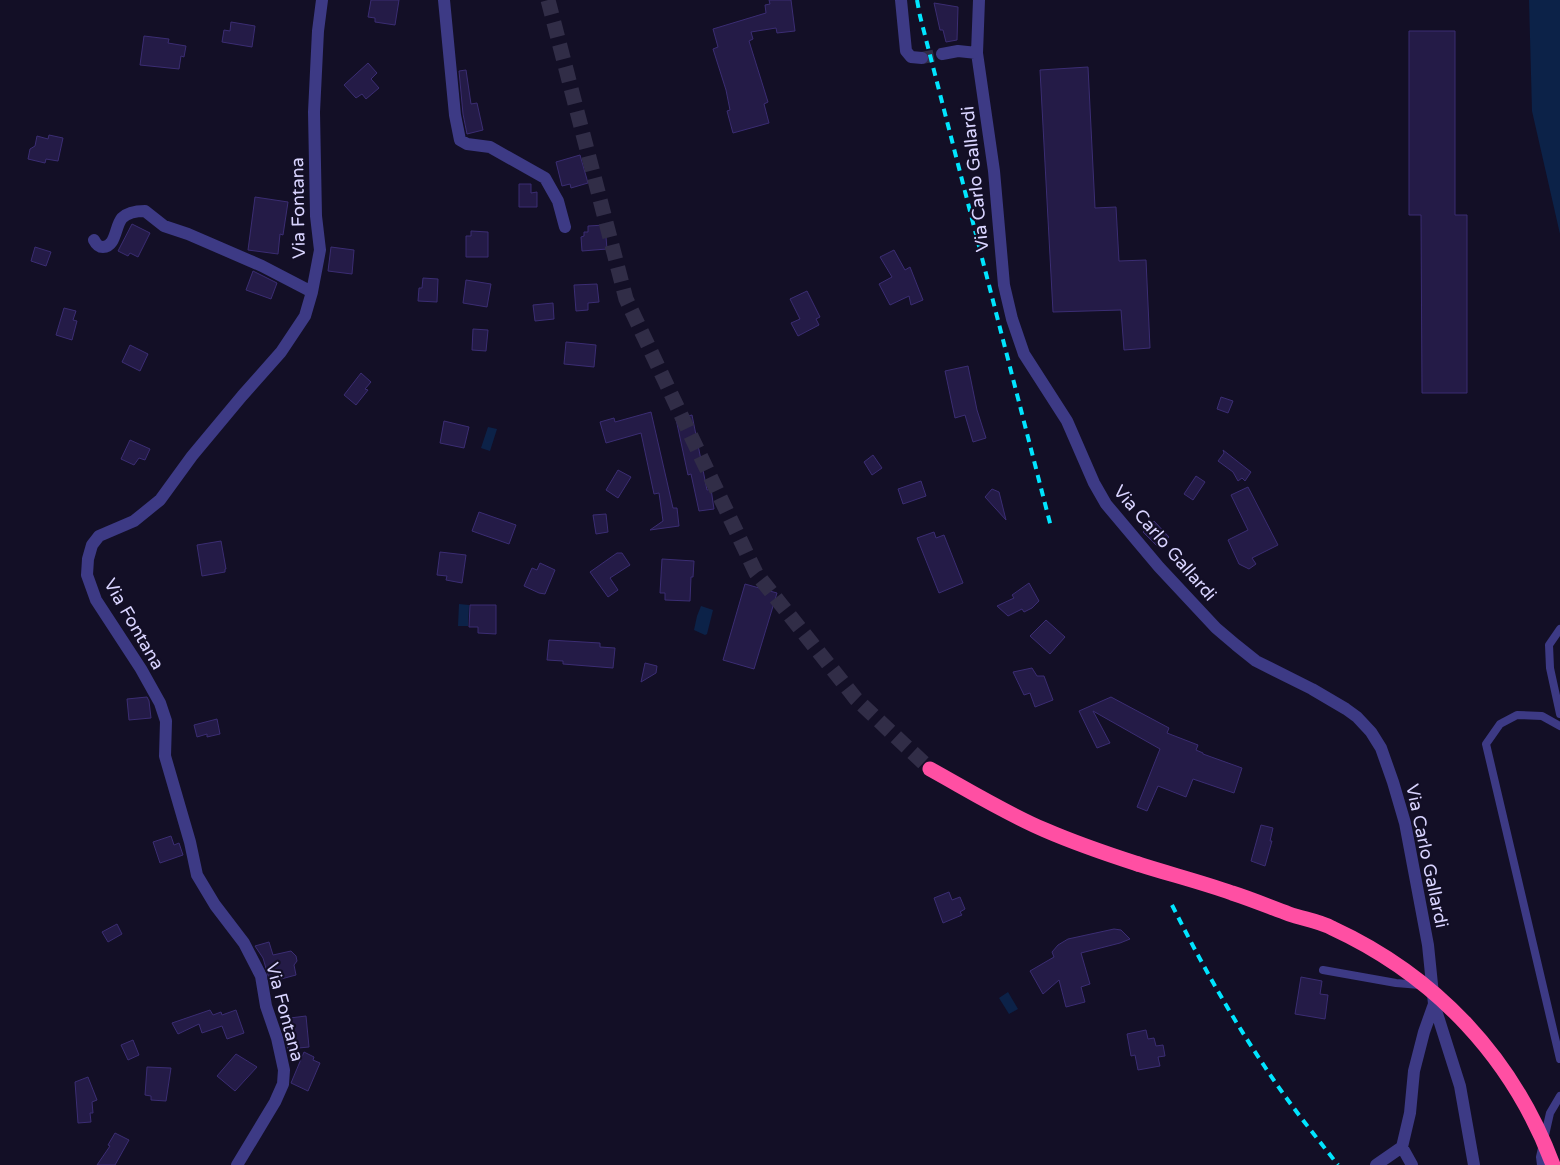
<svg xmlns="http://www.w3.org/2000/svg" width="1560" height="1165" font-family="'Varela Round',sans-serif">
<rect width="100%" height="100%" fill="#130f26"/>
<path fill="#0c2248" d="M1529,0H1560V234L1532,111Z
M488,427L497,429L490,451L481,448Z
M459,604L469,605L468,626H458Z
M701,606L713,610L707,634L705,635L694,630L697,616Z
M1008,992L1018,1009L1009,1014L999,998Z"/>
<path fill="#241b47" stroke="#3b2d73" d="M371,0H399L395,25L375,22V18L368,17Z
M769,0H791L795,31L777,33L776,28L751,32L753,39L749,41L768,102L764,104L769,123L733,133L727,111L730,110L726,90L713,49L718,47L713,29L766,13L765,5L770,4Z
M934,3L958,7L957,40L946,42L943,30H940Z
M231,22L255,26L252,47L222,42L224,30L230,31Z
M1409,31H1455V215H1467V393H1422L1421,215H1409Z
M144,36L169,39L168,43L186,46L184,57L181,56L179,69L140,65Z
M368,63L377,73L371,79L379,88L366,99L362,94L356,98L344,85Z
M1088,67L1095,208L1116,207L1119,261L1146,260L1150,348L1124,350L1121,310L1053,312L1040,70Z
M466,70L471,104L477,103L483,130L467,134L463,114L459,71Z
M49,135L63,138L58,161L46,159L45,163L28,159L30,149L35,146L37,136L48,139Z
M580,155L588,183L571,188L570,184L562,186L556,162Z
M519,184H531V193L537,192V207H519Z
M255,197L288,202L283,235L280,234L278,254L248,250Z
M132,224L150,233L138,257L130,253L128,256L118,251Z
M605,225L607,249L582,251L581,237L584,236V232H588V226Z
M471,231L488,232V257H466V236H471Z
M35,247L51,252L46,266L31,261Z
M331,247L354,250L352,274L328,271Z
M894,250L905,270L910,267L923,300L911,305L909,296L890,305L879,284L892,277L880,257Z
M253,271L277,283L271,299L246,290Z
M423,278L438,279L437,302L418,301L419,288H422Z
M466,280L491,284L487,307L463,303Z
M597,284L599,302L588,303V310L576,311L574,285Z
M807,291L820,317L816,319L819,325L798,336L791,323L800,319L790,299Z
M553,303L554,319L535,321L533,305Z
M64,308L76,311L73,320L77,321L72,340L56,335Z
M473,329L488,330L486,351L472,350Z
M566,342L596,345L594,367L564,364Z
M130,345L148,354L140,371L122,362Z
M968,366L977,410L986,438L973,442L965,415L955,418L945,371Z
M361,373L371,382L365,389L368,390L356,405L344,395Z
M1221,397L1233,401L1228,413L1217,409Z
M651,412L673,508H677L679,526L650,530L663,521L659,493L654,494L641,433L606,443L600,422L614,418L615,422Z
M692,415L707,490L711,489L714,509L699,511L691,474L688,475L676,419Z
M444,421L469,427L464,448L440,443Z
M130,440L150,449L145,460L139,458L134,465L121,459Z
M1223,450L1251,472L1245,481L1242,478L1238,481L1233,472L1218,461L1224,453Z
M873,455L882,468L872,475L864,462Z
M618,470L631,477L618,498L606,490Z
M1196,476L1205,482L1193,500L1184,494Z
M921,481L926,496L903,504L898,489Z
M1248,487L1278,545L1252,558L1256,564L1249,569L1239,564L1228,540L1248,530L1231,495Z
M992,489L999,492L1006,520L985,497Z
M479,512L516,525L509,544L472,531Z
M606,514L608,532L596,534L593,515Z
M1154,521L1169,537L1158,547L1143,532Z
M934,532L936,538L944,535L963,583L939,593L917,538Z
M221,541L226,569H225V572L202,576L197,545Z
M440,552L466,555L462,583L446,580L447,576L437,575Z
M617,553H622L630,565L610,578L618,590L608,597L590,572Z
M662,559L694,561L693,577H691L690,601L665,600V593H660Z
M540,563L555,570L545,594L539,593L524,586L532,568L537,570Z
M1029,583L1039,601L1032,608L1024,612L1022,609L1008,616L997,606L1014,598L1012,595Z
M745,584L777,593L754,669L723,660Z
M470,605H496V634L478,633V627H469Z
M1046,620L1065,637L1050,654L1030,636Z
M549,640L600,643V647L615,648L613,668L563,664V661L547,660Z
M645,663L657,666L656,673L641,682Z
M1032,668L1037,676H1044L1053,700L1035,707L1030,693L1024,695L1013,672Z
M147,697L149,701L151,718L129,720L127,699Z
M1111,697L1169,728L1167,733L1198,745L1196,750L1203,753V754L1242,768L1234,793L1193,779L1186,797L1158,786L1147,811L1137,807L1160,749L1093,711L1110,743L1097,748L1079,711Z
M217,719L220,734L207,737V734L197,737L194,725Z
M1261,825L1273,828L1270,841H1272L1265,866L1251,861Z
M171,836L174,845L179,843L183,855L160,863L153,842Z
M949,892L952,900L960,897L965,909L960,912L962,915L943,923L934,898Z
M117,924L122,934L108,942L102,932Z
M1114,929L1121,930L1130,939L1120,943L1081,953L1090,984L1081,987L1085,1002L1066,1007L1059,980L1043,994L1030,971L1054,957L1052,952L1058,945L1068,939Z
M269,942L273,955L291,951L296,956L297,961L294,965L296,975L270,982L263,958L255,946Z
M1301,977L1322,981L1320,994L1328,995L1325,1019L1295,1014Z
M210,1010L213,1015L221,1012L222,1015L236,1010L244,1033L227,1039L222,1026L202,1033L199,1024L178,1034L172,1023Z
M306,1016L309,1047L288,1049L284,1032L282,1019Z
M1146,1030L1148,1039L1154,1038L1156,1046L1163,1045L1165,1056L1158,1057L1160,1066L1138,1070L1135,1055L1131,1056L1127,1034Z
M133,1040L139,1055L128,1060L121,1045Z
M304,1052L314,1057L313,1060L320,1063L308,1091L291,1083Z
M236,1054L257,1067L235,1091L217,1076Z
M147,1067L171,1068L166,1101L151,1100V1096L145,1095Z
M88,1077L97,1100L92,1102L93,1113H90L91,1122L78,1123L75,1082Z
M115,1133L129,1140L115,1165H97L110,1146L108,1145Z"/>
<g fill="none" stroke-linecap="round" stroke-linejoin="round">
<path stroke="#312d47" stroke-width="12" stroke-dasharray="12 6" stroke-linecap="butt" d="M922,58L942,54"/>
<path stroke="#312d47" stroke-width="15" stroke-dasharray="15 8" stroke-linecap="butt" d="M548,0L626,299L756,573L856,699L930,769"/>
<path stroke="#3d3a85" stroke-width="8" d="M1560,629L1549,645L1550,668L1560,714
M1560,726L1542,716L1517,715L1500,724L1486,744L1560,1059
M1323,970L1396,983L1420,985
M1541,1165L1540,1157L1550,1113L1560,1096"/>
<path stroke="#3d3a85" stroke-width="12" d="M444,0L455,115L460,140L467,144L490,147L545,178L558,201L565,227
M901,0L906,51L911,57L922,58
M979,0L977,53L994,171L1004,285L1012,319L1024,354L1067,421L1094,483L1106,504L1159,567L1216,628L1236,645L1256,661L1312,689L1346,709L1357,717L1371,732L1381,748L1393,782L1405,823L1428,945L1434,1004L1460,1086L1474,1165
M942,54L958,51L977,53
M94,240C96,244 98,247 103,247C116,247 115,226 122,218C128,212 137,211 145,211L164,226L188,234L262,266L312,292
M1402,1147L1412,1165
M237,1165L275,1102L283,1084L284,1070L277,1038L266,1006L261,976L244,943L215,905L197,875L190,842L165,756L166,721L160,703L141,669L96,600L87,575L88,559L92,545L99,536L134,521L160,500L192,456L242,396L281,352L305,316L312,292L320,250L316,216L314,112L318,31L322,0
M1376,1165L1402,1147L1410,1113L1414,1071L1424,1032L1434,1004"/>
<path stroke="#ff4fa3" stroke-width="15" d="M930,769C968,790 1005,813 1045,830C1075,843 1107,854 1138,864"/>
<path stroke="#00e5ff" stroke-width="4" stroke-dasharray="8 6" stroke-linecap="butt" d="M917,0L920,16L1051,527
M1172,905C1200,961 1230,1015 1265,1067C1287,1101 1313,1133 1338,1165"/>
<path stroke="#ff4fa3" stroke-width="15" d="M1138,864C1169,874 1201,882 1232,893C1251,899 1270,907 1289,914C1303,919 1319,921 1332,928C1436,976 1513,1058 1553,1165"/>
</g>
<g text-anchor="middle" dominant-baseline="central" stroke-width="4.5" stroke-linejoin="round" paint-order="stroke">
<g font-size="18" fill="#d9d4ff" stroke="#130f26">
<text transform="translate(975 179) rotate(-96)">Via Carlo Gallardi</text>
<text transform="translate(298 208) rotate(-91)">Via Fontana</text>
<text transform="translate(1165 543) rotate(49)">Via Carlo Gallardi</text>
<text transform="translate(134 624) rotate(60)">Via Fontana</text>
<text transform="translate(1427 856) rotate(78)">Via Carlo Gallardi</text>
<text transform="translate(285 1012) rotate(75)">Via Fontana</text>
</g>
</g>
</svg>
